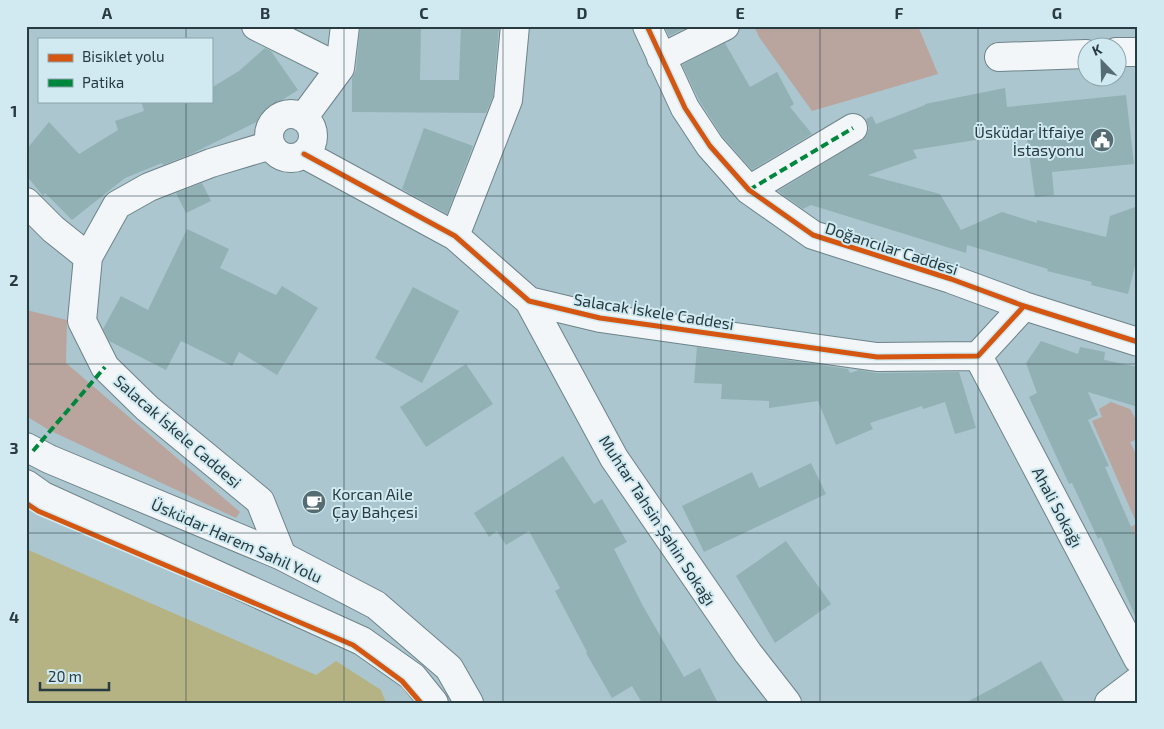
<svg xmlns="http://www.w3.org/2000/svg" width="1164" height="729" font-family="'Exo 2',sans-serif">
<rect width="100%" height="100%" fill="#abc6ce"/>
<path fill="#b9a49e" d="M754,26H918L938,74L812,111L759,37Z
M26,310L67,320L66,363L240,512L236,518L49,430L26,416Z
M1111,402L1130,409L1138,423V439L1130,442L1138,458V543L1105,538L1137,524L1092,421L1102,417L1099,409Z"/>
<path fill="#b5b383" d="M26,549L316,675L336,661L381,690L386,703H26Z"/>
<path fill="#92b1b5" d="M360,26H421L420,80H459L461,26H499L493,96L486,113L352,112V78L356,70Z
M664,26H690L669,36Z
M725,43L750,87L777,72L794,104L790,107L812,134L752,170L722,136L699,100L682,65Z
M265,48L271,51L298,90L271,107L275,113L189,155L163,165L162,163L125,178L72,220L45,193L43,196L26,175V150L49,122L79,154L118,130L115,121L144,111L141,101H211V88L239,71Z
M1005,88L1007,107L1126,95L1134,164L1052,172L1054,195L1035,197L1026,132L913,150L917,158L868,175L940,194L961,230L1002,212L1037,223V220L1106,237L1110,216L1138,206V254L1128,294L1091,285L1092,282L1047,271L1048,269L967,245L966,253L811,205L803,209L778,191L861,141L866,136L869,128L866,119L872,116L876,124L925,105V104Z
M424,128L473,146L447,214L402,189Z
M202,183L211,201L186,213L176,193Z
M187,229L229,249L220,268L276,295L282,286L318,308L277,375L239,352L232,366L181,341L166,370L109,341L103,329L121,296L148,310Z
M413,287L459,311L422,383L375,358Z
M1041,341L1078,354L1080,347L1105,352L1104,360L1138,367V407L1088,392L1098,415L1088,420L1109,466L1105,467L1138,543V623L1101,537L1098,539L1072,483L1069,484L1029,397L1037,393L1026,363Z
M697,347L848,369L850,373L859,370L877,373L959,372L976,428L955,434L945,402L923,409L922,406L870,423L873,429L836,445L818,401L769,408V401L721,399L722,384L694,383Z
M466,364L493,404L426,447L400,407Z
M563,456L594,504L602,499L627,542L614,549L643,606L684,677L700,668L718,703H642L632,686L612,698L586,653L587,652L555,591L560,588L529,531L506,545L497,531L489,537L474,513Z
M811,463L826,494L704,552L682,506L752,472L759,488Z
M786,541L831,604L775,643L736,576Z
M1041,661L1065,703H965L997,686Z"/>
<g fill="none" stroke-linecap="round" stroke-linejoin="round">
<g stroke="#6e838a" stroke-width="30">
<path id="minor" d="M256,26L340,68
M647,26L685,108L710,146L749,190L813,235L951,279L1024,306L1138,342
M1116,52H1138
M999,57L1086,54
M661,58L725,26
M269 136a22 22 0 1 1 44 0a22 22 0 1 1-44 0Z
M303,118L340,68L345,26
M271,145L211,163L149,187L117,205L88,257L82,321L105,367L147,408L260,501L282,556
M304,154L455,236L529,301L600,318L877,357L978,356L1024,306
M749,190L853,128
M26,202L53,229L88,257
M455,236L508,100L515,26
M529,301L614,458L748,653L787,703
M978,356L1138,659
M1109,703L1138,681"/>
</g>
<g stroke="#6e838a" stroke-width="30">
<path id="major" d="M26,447L49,459L282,556L376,605L449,668L469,703
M26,484L43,496L362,641L413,677L434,703"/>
</g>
<use href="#minor" stroke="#f2f6f8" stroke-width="28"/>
<use href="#major" stroke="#f2f6f8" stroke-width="28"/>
<path stroke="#00873e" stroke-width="4" stroke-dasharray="8 4" stroke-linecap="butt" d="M749,190L853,128
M33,451L105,367"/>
<g stroke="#d1eaf1" stroke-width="8">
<path id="cycleway" d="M647,26L685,108L710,146L749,190L813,235L951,279L1024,306L1138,342
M304,154L455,236L529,301L600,318L877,357L978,356L1024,306
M26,503L38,511L353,645L402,681L421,703"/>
</g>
<use href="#cycleway" stroke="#d55611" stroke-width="5"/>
</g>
<path fill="none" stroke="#273b41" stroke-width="1" stroke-opacity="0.55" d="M186,26V39M344,26V703M503,26V703M661,26V703M820,26V703M978,26V703M186,101V703M26,196H1138M26,364H1138M26,533H1138"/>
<defs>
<g id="civic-disc" transform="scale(1.25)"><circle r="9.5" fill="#556c72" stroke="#d1eaf1"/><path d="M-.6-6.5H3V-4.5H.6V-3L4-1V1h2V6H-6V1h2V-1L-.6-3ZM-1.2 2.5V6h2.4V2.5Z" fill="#fff"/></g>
<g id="cafe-disc" transform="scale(1.25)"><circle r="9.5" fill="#556c72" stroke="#d1eaf1"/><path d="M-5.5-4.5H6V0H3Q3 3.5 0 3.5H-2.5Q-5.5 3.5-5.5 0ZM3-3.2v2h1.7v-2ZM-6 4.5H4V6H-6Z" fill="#fff"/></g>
</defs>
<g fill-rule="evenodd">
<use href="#civic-disc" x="1102" y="140"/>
<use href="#cafe-disc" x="314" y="502"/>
</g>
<g text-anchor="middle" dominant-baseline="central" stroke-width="4" stroke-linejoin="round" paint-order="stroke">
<g font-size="16" fill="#273b41" stroke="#d1eaf1" text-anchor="end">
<text x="1084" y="131">Üsküdar İtfaiye<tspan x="1084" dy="18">İstasyonu</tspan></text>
<text x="332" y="493" text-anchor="start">Korcan Aile<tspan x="332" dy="18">Çay Bahçesi</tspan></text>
</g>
<g font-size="16" fill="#273b41" stroke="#d1eaf1">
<text transform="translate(892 248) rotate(18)">Doğancılar Caddesi</text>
<text transform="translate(654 311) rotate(9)">Salacak İskele Caddesi</text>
<text transform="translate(178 431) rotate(41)">Salacak İskele Caddesi</text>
<text transform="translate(1058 507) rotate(62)">Ahali Sokağı</text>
<text transform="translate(658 520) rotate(57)">Muhtar Tahsin Şahin Sokağı</text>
<text transform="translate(237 540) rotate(24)">Üsküdar Harem Sahil Yolu</text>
</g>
</g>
<rect width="1164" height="729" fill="none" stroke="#d1eaf1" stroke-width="55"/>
<rect x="38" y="38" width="175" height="65" fill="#d1eaf1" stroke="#8da4ab"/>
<rect x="48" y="54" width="25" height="8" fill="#d55611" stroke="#8da4ab"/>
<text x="82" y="62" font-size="15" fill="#273b41">Bisiklet yolu</text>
<rect x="48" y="79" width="25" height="8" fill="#00873e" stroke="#8da4ab"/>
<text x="82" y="88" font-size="15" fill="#273b41">Patika</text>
<g transform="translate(1102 62) rotate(337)"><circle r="24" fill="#d1eaf1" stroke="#8da4ab"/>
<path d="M0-4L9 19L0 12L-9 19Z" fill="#556c72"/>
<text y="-8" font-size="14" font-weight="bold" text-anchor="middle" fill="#273b41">K</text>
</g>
<path d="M40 682v8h69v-8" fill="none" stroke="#273b41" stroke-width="2.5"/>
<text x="48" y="682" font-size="15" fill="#273b41" stroke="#d1eaf1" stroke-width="4" paint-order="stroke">20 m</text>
<rect x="28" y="28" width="1108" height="674" fill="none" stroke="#273b41" stroke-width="2"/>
<g font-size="16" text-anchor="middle" font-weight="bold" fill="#273b41">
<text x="107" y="19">A</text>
<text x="265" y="19">B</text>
<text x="424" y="19">C</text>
<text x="582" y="19">D</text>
<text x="740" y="19">E</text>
<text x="899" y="19">F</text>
<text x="1057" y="19">G</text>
<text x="14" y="117">1</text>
<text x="14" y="286">2</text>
<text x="14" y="454">3</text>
<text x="14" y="623">4</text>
</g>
</svg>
